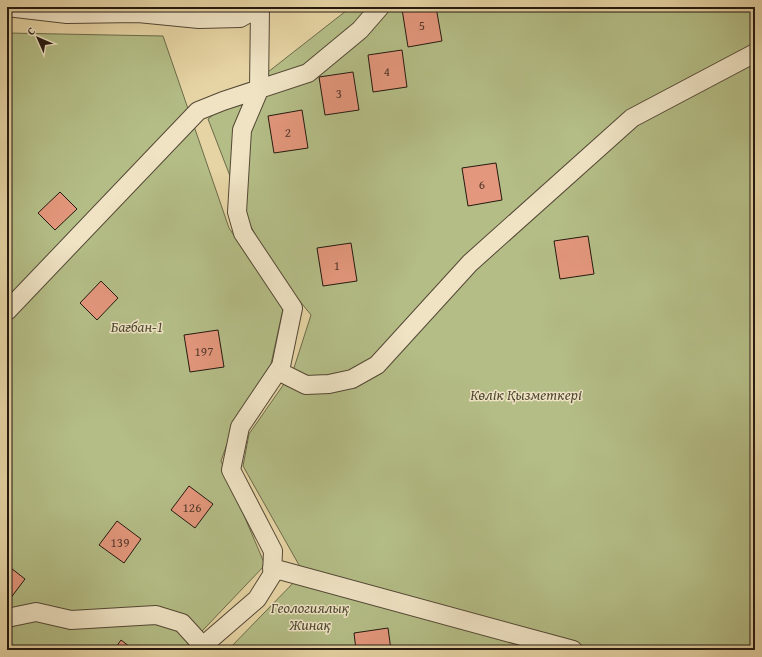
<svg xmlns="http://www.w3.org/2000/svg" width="762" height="657" font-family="'Gentium Book Plus',serif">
<rect width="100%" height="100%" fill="#e6d4a4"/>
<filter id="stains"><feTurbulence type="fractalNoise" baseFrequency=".005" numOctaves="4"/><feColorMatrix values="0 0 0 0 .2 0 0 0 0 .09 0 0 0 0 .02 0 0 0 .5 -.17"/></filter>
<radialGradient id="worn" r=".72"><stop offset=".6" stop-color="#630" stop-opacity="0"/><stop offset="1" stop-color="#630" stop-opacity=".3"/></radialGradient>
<path fill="#b4bd86" stroke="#6c6b4b" d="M351,7H755V650H581L303,572L243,466L249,434L293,371L311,315L271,265L245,215L208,119Z
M7,33L163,36L229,228L283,309L271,364L237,416L221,461L265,565L184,650H7Z
M299,577L559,650H228Z"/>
<path fill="#e3977c" stroke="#241910" d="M417,7H436L442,41L408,47L402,9Z
M402,50L407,87L373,92L368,55Z
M353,72L359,110L325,115L319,77Z
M302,110L308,148L274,153L268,116Z
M496,163L502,200L468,206L462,168Z
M60,192L77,209L55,230L38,213Z
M588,236L594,274L560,279L554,241Z
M351,243L357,281L323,286L317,248Z
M7,244L12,250L7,255Z
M101,281L118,298L97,320L80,303Z
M218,330L224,367L190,372L184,335Z
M189,486L213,504L195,528L171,510Z
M117,521L141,539L124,563L99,545Z
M7,565L25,579L7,603Z
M388,628L391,650H356L354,633Z
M121,640L134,650H114Z"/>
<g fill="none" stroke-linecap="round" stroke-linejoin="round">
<g stroke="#544835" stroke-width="20">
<path id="minor" d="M7,7L67,14L138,13L199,19L240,18L260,7
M7,311L198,111L223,101L308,73L360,30L380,7
M278,371L306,385L329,384L352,379L377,365L470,263L632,118L755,53
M272,568L573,650
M7,618L36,612L71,620L156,615L182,623L203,646
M198,650L257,599L272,575L273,551L231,470L240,427L281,366L293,308L243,233L237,212L242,130L259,90L260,7"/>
</g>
<use href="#minor" stroke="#efe3c4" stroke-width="18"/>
</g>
<g text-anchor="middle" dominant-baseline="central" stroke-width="3" stroke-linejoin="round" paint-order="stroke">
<g font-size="13" fill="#54382b">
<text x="422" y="25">5</text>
<text x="387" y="71">4</text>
<text x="339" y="93">3</text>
<text x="288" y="132">2</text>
<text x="482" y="184">6</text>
<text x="337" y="265">1</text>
<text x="204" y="351">197</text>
<text x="192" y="507">126</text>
<text x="120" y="542">139</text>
</g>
<g font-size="15" font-style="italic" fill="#4f4a33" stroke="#efe3c4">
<text x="137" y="326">Бағбан-1</text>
<text x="526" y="394">Көлік Қызметкері</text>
<text x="310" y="607">Геологиялық<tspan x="310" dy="17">Жинақ</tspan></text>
</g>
</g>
<rect width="762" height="657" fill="none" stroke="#e6d4a4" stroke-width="24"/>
<rect x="8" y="8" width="746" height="641" fill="none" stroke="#241910" stroke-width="2"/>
<rect x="12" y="12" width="738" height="633" fill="none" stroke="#241910"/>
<g transform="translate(38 38) rotate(315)" stroke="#efe3c4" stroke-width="3" paint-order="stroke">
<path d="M0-3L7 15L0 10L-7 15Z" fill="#241910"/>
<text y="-6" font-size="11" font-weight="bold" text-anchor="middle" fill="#241910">С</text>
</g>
<rect width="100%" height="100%" filter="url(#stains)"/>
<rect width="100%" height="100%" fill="url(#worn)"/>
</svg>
